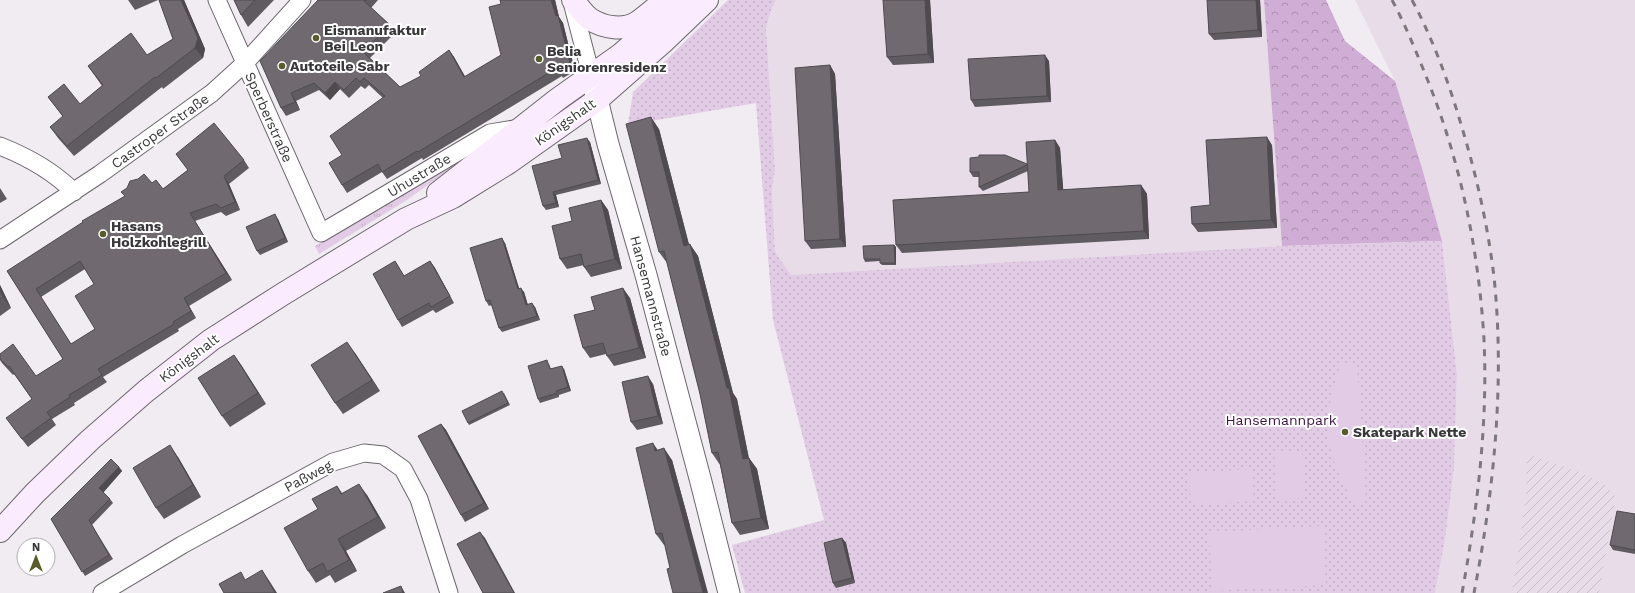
<svg xmlns="http://www.w3.org/2000/svg" width="1635" height="593" font-family="'Work Sans',sans-serif">
<defs>
<pattern id="industrial-furrows" width="10" height="10" patternUnits="userSpaceOnUse"><rect width="10" height="10" fill="#e8dce9"/><path d="M-1 1l2-2M0 10L10 0M9 11l2-2" fill="none" stroke="#c8bdc9"/></pattern>
<pattern id="grass-tufts" width="24" height="20" patternUnits="userSpaceOnUse"><rect width="24" height="20" fill="#e2cce5"/><path d="M3 7l-1-3M5 7V3M7 7l1-3M15 17l-1-3M17 17v-4M19 17l1-3" fill="none" stroke="#c3b0c5"/></pattern>
<pattern id="forest-crowns" width="20" height="18" patternUnits="userSpaceOnUse"><rect width="20" height="18" fill="#d0add5"/><path d="M2 6a3 3 0 1 1 6 0M12 15a3 3 0 1 1 6 0" fill="none" stroke="#aa8eae"/></pattern>
<pattern id="park-dots" width="8" height="8" patternUnits="userSpaceOnUse"><rect width="8" height="8" fill="#e2cce5"/><path d="M2 2h.1M6 6h.1" fill="none" stroke="#c3b0c5" stroke-width="1.8" stroke-linecap="round"/></pattern>
</defs>
<rect width="100%" height="100%" fill="#f1ebf2"/>
<path fill="#e8dce9" d="M776,0H1264L1282,246L791,275L775,252L772,190L775,170L766,28L771,10Z
M1355,0H1635V593H1435L1445,540L1454,469L1457,375L1442,241L1422,168L1395,81Z"/>
<path fill="url(#industrial-furrows)" d="M1527,454L1580,472L1607,486L1616,497L1599,593H1512L1526,497Z"/>
<path fill="url(#grass-tufts)" d="M468,156L407,200L319,254L315,246L441,168Z"/>
<path fill="url(#forest-crowns)" d="M1264,0H1326L1345,41L1395,81L1422,168L1442,241L1282,246Z"/>
<path fill="url(#park-dots)" d="M728,0H776L771,10L766,28L775,170L772,190L775,252L791,275L1282,246L1442,241L1457,375L1454,469L1445,540L1435,593H745L732,545L824,520L773,320L756,103L628,125L633,92Z"/>
<path fill="#e2cce5" d="M1340,364H1357L1366,500L1355,504C1338,476 1324,445 1328,412C1331,396 1336,380 1340,364Z
M1302,451L1305,498L1276,499L1274,452Z
M1252,469L1254,501L1191,505L1189,473Z
M1323,526L1326,585L1212,591L1209,532Z"/>
<g fill="none" stroke-linecap="round" stroke-linejoin="round">
<g stroke="#6c666d" stroke-width="19">
<path id="minor" d="M217,0L321,233L490,133L520,128
M572,2L591,75
M0,146C28,157 53,171 74,192
M0,240L100,174L212,93L245,63L302,0
M102,593L182,545L333,462L364,453L383,455L403,469L419,499L449,593"/>
</g>
<g stroke="#6c666d" stroke-width="23">
<path id="tertiary" d="M593,83L608,144L646,275L701,482L729,593"/>
</g>
<g stroke="#6c666d" stroke-width="24">
<path id="secondary" d="M573,0C578,6 583,14 590,19C604,28 624,31 638,22C645,17 652,11 658,6
M438,193L558,99L620,55L684,0
M0,531L35,493L90,440L146,391L211,340L283,294L406,219L453,197L508,163L597,100L662,43L707,0"/>
</g>
<use href="#minor" stroke="#fff" stroke-width="17"/>
<use href="#tertiary" stroke="#fff" stroke-width="21"/>
<use href="#secondary" stroke="#fbebfe" stroke-width="22"/>
<path stroke="#7c787d" stroke-width="3" stroke-dasharray="7 7" stroke-linecap="butt" d="M1392,0C1406,26 1417,54 1428,81C1461,164 1479,252 1484,340C1488,424 1477,511 1462,593
M1412,0C1434,41 1450,86 1463,131C1477,178 1488,227 1494,277C1505,382 1494,490 1474,593"/>
</g>
<path fill="#605b60" fill-rule="evenodd" d="M128,0H158L135,10Z
M159,0H184L205,49L203,58L163,89L162,87L74,156L58,138L50,127L63,117L48,97L80,104L102,86L88,66L147,55L173,39Z
M234,0H274L248,27L241,15Z
M318,0H378L371,8L390,25L395,33L370,58L400,87L421,76L449,50L454,57L465,77L501,55V4L500,0H555L559,17L563,23L575,71L563,78L562,76L423,160L422,158L387,179L382,172L347,193L342,185V155L383,98L369,85L365,89L361,86L349,98L340,89L330,100L319,90L296,101L300,110L286,116L281,108Z
M930,0L934,63L893,65L887,57Z
M1260,0L1262,37L1214,40L1209,34Z
M1049,61L1051,102L975,107L971,100Z
M830,65L835,74L846,247L811,249L805,241Z
M659,129L689,244L698,256L733,393L737,399L749,458L757,469L769,529L740,535L732,523L720,465L712,453L700,394L667,263L659,252Z
M1055,140L1060,148L1063,190L1141,185L1147,194L1149,239L902,253L896,245L1029,192L1028,171L983,191L979,187V177H973L970,172L979,157L1027,164Z
M590,142L601,184L556,195L559,207L546,210L543,206L562,158Z
M1272,145L1277,228L1198,232L1192,224L1210,205Z
M176,154L244,160L249,168L229,184L240,210L226,216L221,212L195,221L232,280L189,306L196,318L178,329L179,331L103,377L107,382L74,403L75,405L52,419L56,425L28,447L11,425L32,399L14,374L13,375L2,363L0,360V354L36,376L63,359L7,271L152,183L163,189L188,170ZM85,269L94,284L95,329L71,344L41,297Z
M0,188L7,199L0,203Z
M601,200L608,210L622,269L591,277L584,267V265L567,269L560,259L572,221Z
M278,219L288,242L260,255L257,251Z
M505,243L519,289L524,292L528,305L535,307L540,320L502,332L499,328L492,305L489,306L486,301Z
M894,245L896,247V265H882L880,263V261L865,262L864,259Z
M395,261L404,276L430,261L435,268L454,303L436,313L433,310L402,327L398,320Z
M0,285L11,308L0,316Z
M630,298L646,358L614,366L607,356L606,354L590,358L583,348L595,310Z
M355,353L380,391L343,414L335,403Z
M234,355L266,404L230,427L222,416Z
M549,364L551,369H564L571,391L559,395V397L540,403L538,399Z
M653,384L663,424L637,430L631,422Z
M504,393L510,405L469,425L468,423Z
M441,424L446,430L489,509L465,522L461,515Z
M658,450L672,460L690,526L670,568L665,545H664L656,534Z
M178,457L201,497L164,519L156,508Z
M119,467L122,471L103,492L110,499L113,503L92,525L113,559L85,576L51,519Z
M337,486L342,493L367,495L386,528L346,551L357,571L335,583L330,575L316,583L308,571L318,509Z
M1635,514V554L1613,550L1610,545Z
M842,538L846,543L855,583L836,588L833,583Z"/>
<path fill="#4e4a4e" d="M181,0H184L205,49L203,58L195,48Z
M551,0H555L559,17L563,23L575,71L570,63L556,16Z
M925,0H930L934,63L928,54Z
M1256,0H1260L1262,37L1258,30Z
M449,50L454,57L470,85L464,77Z
M1045,55L1049,61L1051,102L1047,96Z
M830,65L835,74L846,247L840,239Z
M335,82L340,89L330,100L325,93Z
M291,93L296,101L300,110L295,102Z
M651,117L659,129L692,257L684,246Z
M1267,137L1272,145L1277,228L1271,220Z
M587,138L590,142L601,184L598,180Z
M1055,140L1060,148L1064,199L1058,190Z
M224,176L229,184L240,210L235,202Z
M1141,185L1147,194L1149,239L1144,231Z
M553,192L556,195L559,207L556,203Z
M601,200L608,210L622,269L615,259Z
M190,213L195,221L232,280L226,273Z
M275,214L278,219L288,242L285,238Z
M502,238L505,243L521,294L518,289Z
M690,244L698,256L733,393L737,399L751,470L743,459L727,388Z
M894,245L896,247V265L895,263Z
M430,261L435,268L454,303Z
M0,285L11,308L3,297L0,290Z
M521,288L524,292L529,309L526,305Z
M623,288L630,298L646,358L639,348Z
M184,298L189,306L196,318L191,311Z
M532,303L535,307L540,320L537,316Z
M347,342L355,353L380,391L372,380Z
M234,355L242,366L266,404L258,393Z
M562,366L564,369L571,391L568,387Z
M648,376L653,384L663,424L658,416Z
M441,424L446,430L489,509L484,503Z
M653,443L661,455L655,451Z
M170,445L178,457L201,497L193,485Z
M664,448L672,460L690,526L708,593H703Z
M749,458L757,469L769,529L761,518Z
M119,467L122,471L103,493L99,488Z
M359,484L367,495L386,528L378,517Z
M480,532L485,538L515,593H514Z
M842,538L846,543L855,583L852,578Z
M338,539L346,551L357,571L349,560Z
M262,570L270,582L277,593H275Z
M401,586L405,593H403Z"/>
<path fill="#706a70" stroke="#4e4a4e" fill-rule="evenodd" d="M159,0H181L198,38L195,48L156,78L155,77L67,146L50,127L63,116L48,97L64,84L80,104L103,85L88,66L131,33L147,55L173,39Z
M234,0H255L241,15Z
M318,0H366L364,1L390,25L363,52L400,87L421,76L419,72L449,50L464,77L501,55L489,7L501,4L500,0H551L556,16L558,15L570,63L558,70L557,68L418,152L417,151L382,172L378,164L342,185L329,163L342,155L330,136L385,96L364,78L360,82L356,78L344,90L335,82L325,93L314,83L291,93L295,102L281,108L260,61Z
M883,0H925L928,54L887,57Z
M1207,0H1256L1258,30L1209,34Z
M1045,55L1047,96L971,100L968,59Z
M830,65L840,239L805,241L795,68Z
M651,117L684,246L690,244L727,388H729L743,459L749,458L761,518L732,523L718,452L712,453L700,394L664,251L659,252L626,124Z
M214,123L244,160L224,176L235,202L221,208L216,204L190,213L226,273L184,298L191,311L173,322L174,324L98,369L102,375L69,395L70,397L47,412L51,418L22,439L6,418L32,399L9,366L8,367L0,359V354L13,344L36,376L63,359L7,271L83,222L82,221L125,196L121,192L127,188L130,181L138,179L144,174L152,183L156,180L163,189L188,170L176,154ZM80,261L94,284L75,296L95,329L71,344L36,289Z
M1267,137L1271,220L1192,224L1191,207L1210,205L1206,140Z
M587,138L598,180L553,192L556,203L543,206L532,166L562,158L558,145Z
M1055,140L1058,190L1141,185L1144,231L896,245L893,200L1029,192L1026,142Z
M979,155H1005L1027,164V165L979,187V172H970V158L979,157Z
M601,200L615,259L584,267L581,254L560,259L552,226L572,221L569,208Z
M275,214L285,238L257,251L246,227Z
M502,238L518,289L521,288L526,305L532,303L537,316L499,328L490,300L486,301L470,248Z
M894,245L895,263H880V259H864L863,246Z
M395,261L404,276L430,261L450,296L431,307L429,303L398,320L373,274Z
M623,288L639,348L607,356L603,343L583,348L574,315L595,310L591,297Z
M0,290L3,297L0,299Z
M347,342L372,380L335,403L311,365Z
M234,355L258,393L222,416L198,378Z
M547,360L550,369L562,366L568,387L556,391L557,393L538,399L528,366Z
M648,376L658,416L631,422L622,382Z
M502,391L508,403L468,423L462,411Z
M441,424L484,503L461,515L418,436Z
M653,443L655,451L664,448L682,514L703,593H673L667,569L670,568L662,533L656,534L636,448Z
M170,445L193,485L156,508L133,468Z
M111,459L119,467L99,488L110,499L89,520L109,555L82,572L51,519Z
M359,484L378,517L338,539L349,560L327,572L323,563L308,571L284,528L318,509L312,499L337,486L341,494Z
M1617,511L1635,514V550L1610,545Z
M480,532L514,593H483L457,544Z
M842,538L852,578L833,583L824,543Z
M262,570L275,593H224L219,584L241,572L245,580Z
M401,586L403,593H383Z"/>
<g fill="#595c2a" stroke="#fff" stroke-width="1.5">
<circle cx="316" cy="38" r="4"/>
<circle cx="539" cy="59" r="4"/>
<circle cx="282" cy="66" r="4"/>
<circle cx="103" cy="234" r="4"/>
<circle cx="1345" cy="432" r="4"/>
</g>
<g text-anchor="middle" dominant-baseline="central" stroke-width="4" stroke-linejoin="round" paint-order="stroke">
<g font-size="14" font-weight="bold" fill="#39373a" stroke="#fff" text-anchor="start">
<text x="324" y="30">Eismanufaktur<tspan x="324" dy="16">Bei Leon</tspan></text>
<text x="547" y="51">Belia<tspan x="547" dy="16">Seniorenresidenz</tspan></text>
<text x="290" y="66">Autoteile Sabr</text>
<text x="111" y="226">Hasans<tspan x="111" dy="16">Holzkohlegrill</tspan></text>
<text x="1353" y="432">Skatepark Nette</text>
</g>
<g font-size="14" fill="#39373a" stroke="#fff">
<text transform="translate(269 117) rotate(66)">Sperberstraße</text>
<text transform="translate(565 122) rotate(-35)">Königshalt</text>
<text transform="translate(160 131) rotate(-36)">Castroper Straße</text>
<text transform="translate(419 175) rotate(-31)">Uhustraße</text>
<text transform="translate(651 296) rotate(75)">Hansemannstraße</text>
<text transform="translate(189 358) rotate(-37)">Königshalt</text>
<text transform="translate(308 476) rotate(-28)">Paßweg</text>
</g>
<g font-size="14" fill="#3f1445" stroke="#fff">
<text x="1281" y="420">Hansemannpark</text>
</g>
</g>
<g transform="translate(36 557)"><circle r="19" fill="#ffffff" stroke="#b0afb0"/>
<path d="M0-3L7 15L0 10L-7 15Z" fill="#595c2a"/>
<text y="-6" font-size="11" font-weight="bold" text-anchor="middle" fill="#39373a">N</text>
</g>
</svg>
